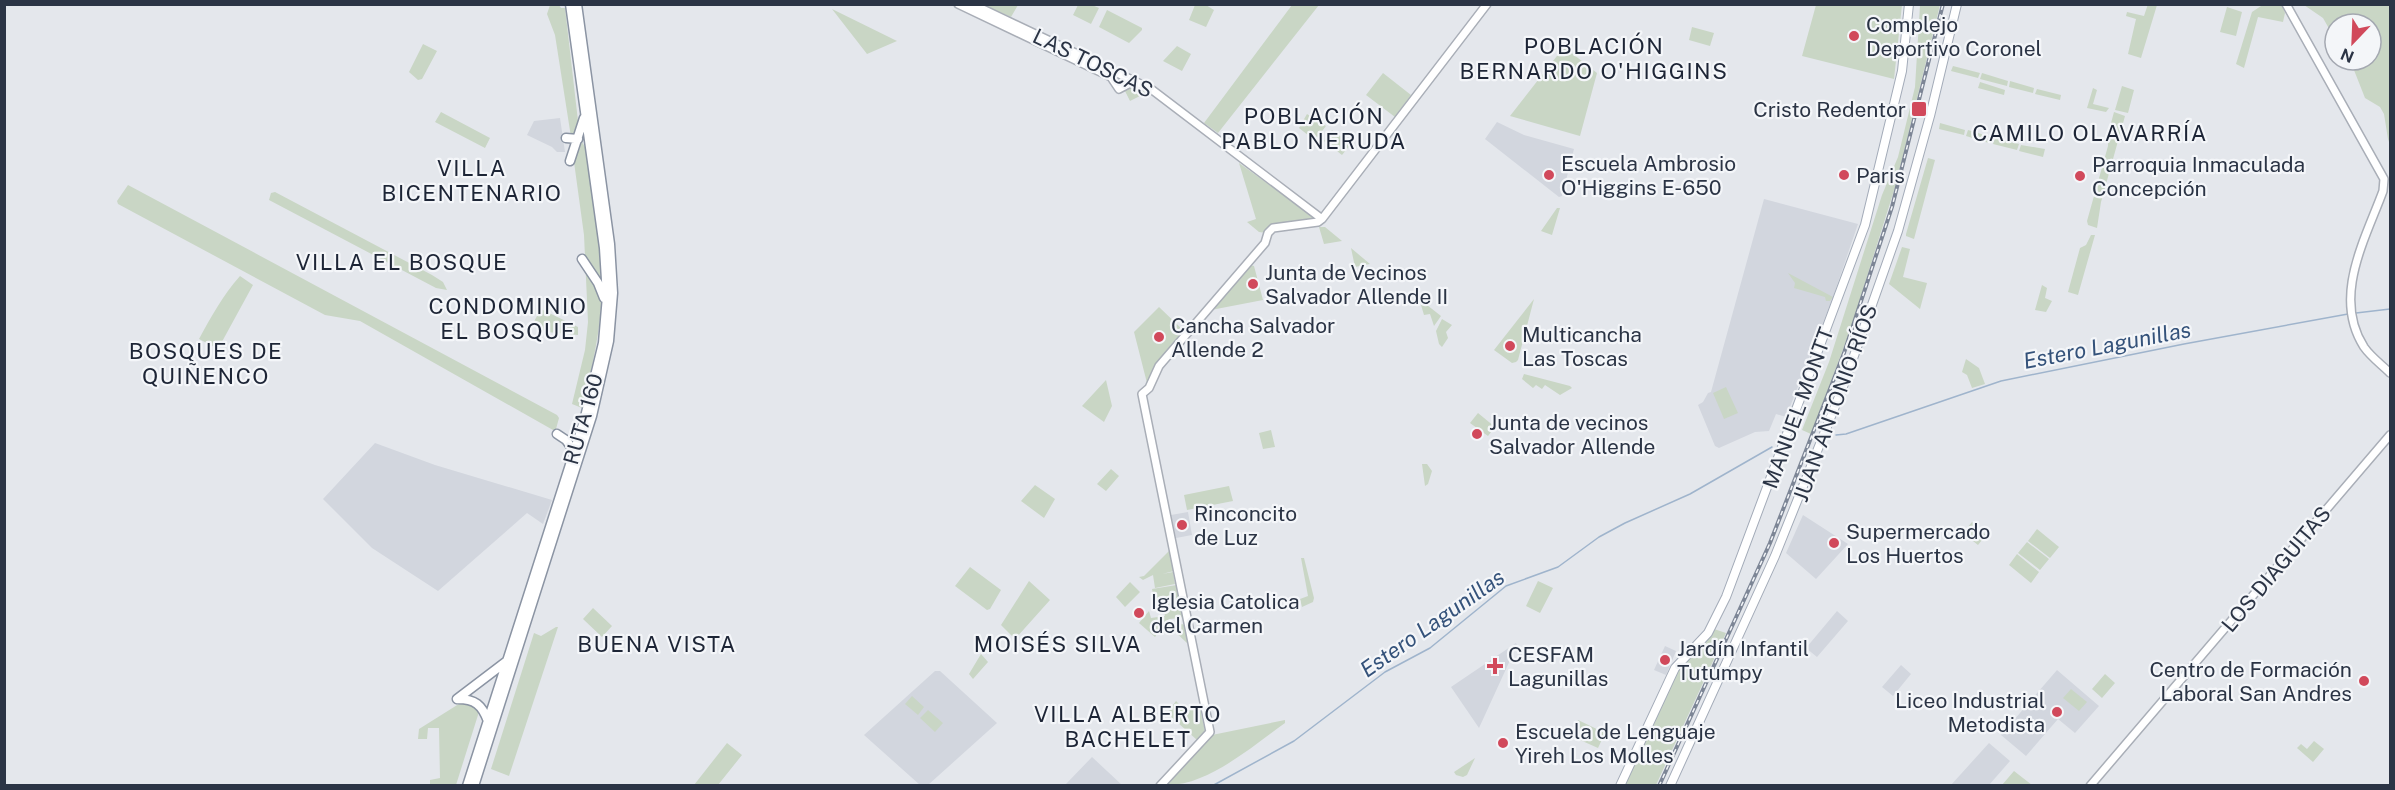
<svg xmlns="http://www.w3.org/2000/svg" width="2395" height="790" font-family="'Public Sans',sans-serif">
<rect width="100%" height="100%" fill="#e4e7ec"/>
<path fill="#d2d6de" d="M560,118L565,152H557L552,147L527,135L534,121Z
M1497,122L1524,135L1574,149L1562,196L1559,197L1485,139Z
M1764,199L1858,224L1833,297L1786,417L1776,414L1769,431L1755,432L1719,448L1715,446L1698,405L1703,402L1708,393L1711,392Z
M375,443L435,465L552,500L543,524L527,513L438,591L372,548L323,499Z
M1188,512L1192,535L1176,538L1171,515Z
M1803,515L1848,544L1816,579L1786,553Z
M1837,611L1848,621L1817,657L1806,648Z
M1516,643L1517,645L1479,728L1451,687Z
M1665,646L1676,651L1666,675L1654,670Z
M1901,665L1911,674L1893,696L1882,687Z
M2057,670L2099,706L2075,733L2058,719L2026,756L2001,735Z
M935,671H940L997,723L928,785H920L864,735Z
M1989,743L2010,761L1989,785H1951Z
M1092,757L1122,785H1065Z"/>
<path fill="#c9d6c5" d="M2148,4L2157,5L2141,58L2128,54L2136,19L2126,16L2127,12L2144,16Z
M2264,4L2282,5L2285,13L2283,22L2258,17L2244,68L2236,64L2252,12Z
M550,5H559L561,8H565L578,121L577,135L571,137L555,35L547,14Z
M984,5L1018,4V5L1011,17Z
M1078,5H1092L1099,8L1091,24L1073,15Z
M1195,5H1206L1214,10L1206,27L1189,20Z
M1292,5H1319L1218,133L1204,123Z
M1816,5H1902L1894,79L1802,56Z
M1920,5H1940L1896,184L1850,331L1811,434L1802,430L1829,362L1882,195L1898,157L1915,87Z
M2304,5H2390V145L2388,139L2384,114L2380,107L2365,98L2350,60H2371V24H2335V39L2323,18Z
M2227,7L2242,12L2236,36L2220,32Z
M832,9L897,41L867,54Z
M1107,10L1142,28V30L1129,43L1099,27Z
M1692,27L1714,33L1710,46L1689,40Z
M423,44L437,51L422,79L418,80L409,72Z
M1177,46L1191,54L1182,71L1163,61Z
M1564,47L1597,73L1580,136L1510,116Z
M1953,66L1980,73L1978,78L1951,71Z
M1383,73L1411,95L1395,117L1366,95Z
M1982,73L2008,81L2007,86L1980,79Z
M2010,81L2034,88L2033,93L2009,87Z
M1980,82L2005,90L2004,95L1978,88Z
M1133,84L1148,92L1130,101L1124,89Z
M2122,86L2134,90L2128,113L2115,110Z
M2093,88L2097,90L2093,104L2109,108L2106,112L2087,108Z
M2037,89L2061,95L2060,100L2035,94Z
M441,112L490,138L485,148L435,122Z
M2114,112L2125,116L2101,202L2097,228L2088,225L2087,221L2108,146V134Z
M1307,114L1326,126L1316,139H1313L1299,128Z
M1940,123L1965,130L1964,135L1939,129Z
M1332,130L1351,144L1342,155L1324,141Z
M1968,130L1991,137L1989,143L1966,136Z
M1995,138L2019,144L2017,150L1993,144Z
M582,142L585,147C594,193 603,242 602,289C601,330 592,369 582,408L572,404L585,350L588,322L584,235L574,162Z
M2021,145L2045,149L2043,157L2019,151Z
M1928,158L1935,160L1914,239L1906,236V234Z
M1239,163L1317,219C1298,223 1281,220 1266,233L1259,232L1247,222L1256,219Z
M128,185L557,415L559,418L556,429L553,430L360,321L325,315L118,204L117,201Z
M275,192L432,275L443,282L447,290L436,288L269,200L271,193Z
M1557,208H1560L1552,235L1541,231Z
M1319,227H1325L1342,241L1324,244Z
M2091,235H2095L2078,295L2068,292L2080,248L2086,245Z
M1902,247L1910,249L1903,277L1927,283L1920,309L1889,284Z
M1351,248L1370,264L1355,267Z
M1250,265L1254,266L1263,300L1211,310Z
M1788,273L1833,297L1830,301H1826L1825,297L1794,288L1795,283Z
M240,276L253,285L218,349L199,339C211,317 223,295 240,276Z
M2042,285L2047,288L2045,298L2052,301L2046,312L2035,310Z
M1534,299L1518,360L1516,362L1512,363L1494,350Z
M1421,305H1427L1441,316L1434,326L1430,314L1424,315Z
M1159,307L1184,331L1156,364L1147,383L1134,332Z
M541,309L578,327V335L547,332L532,325Z
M1442,319L1452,325L1446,332L1448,338L1442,347L1439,344L1436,331Z
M1966,359L1979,368L1985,384L1972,388L1967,375L1962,372Z
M1524,374L1570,386L1572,388L1560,395L1545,385L1542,389L1536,385L1533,388L1522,379Z
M1106,380L1112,406L1104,422L1082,406Z
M1726,387L1738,413L1724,419L1713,393Z
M1478,413L1495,427L1488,436L1470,423Z
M1271,430L1275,447L1263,449L1259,433Z
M1422,464H1427L1432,471L1428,484L1425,486Z
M1111,469L1119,476L1106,491L1097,484Z
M1035,485L1055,499L1044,518L1021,501Z
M1229,486L1233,501L1187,510L1184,495Z
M1972,522L1986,535L1978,545L1963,533Z
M2037,529L2059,547L2050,558L2028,541Z
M2027,542L2049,559L2040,570L2018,553Z
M1169,551L1174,571L1162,574L1173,572L1175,584L1155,588L1153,575L1143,580L1139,577L1144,576Z
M2017,554L2039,572L2031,583L2009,565Z
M1301,558H1304L1314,598L1313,602L1302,607L1300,599L1308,596Z
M970,567L1001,590L990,609L987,610L955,586Z
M1029,581L1050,600L1015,639L1001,625Z
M1538,581L1553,588L1540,613L1526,606Z
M1130,582L1140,592L1125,607L1116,597Z
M1177,585L1183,616L1181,618L1169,619L1155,637L1139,623L1149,611L1151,618L1165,616L1161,598L1154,599L1152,589Z
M593,608L612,626L602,637L583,619Z
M1182,624L1186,626L1189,642L1187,643L1172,629Z
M556,627H558L509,776L491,769L534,633L541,636Z
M1714,629L1726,633L1656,785L1624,786L1680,665Z
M981,654L988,662L973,679L969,674Z
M2105,674L2115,683L2102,698L2092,689Z
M2071,689L2087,702L2079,711L2063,698Z
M912,696L924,707L918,715L905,704Z
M1176,701L1182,707L1199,704L1205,731L1197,740L1167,713Z
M462,702L471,704L478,709V715L456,785H430V780L440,778L439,728H428L427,739H418L419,729Z
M928,710L943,723L935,732L920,718Z
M1285,720V723C1253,746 1207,786 1167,785L1212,735Z
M1578,720L1605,733L1598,748L1571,736Z
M2314,741L2324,749L2313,762L2297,748L2301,744L2307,749Z
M727,743L742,755L718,785H694Z
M1475,758L1467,775L1463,777L1456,775L1454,772Z
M2014,771L2032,785H2002Z"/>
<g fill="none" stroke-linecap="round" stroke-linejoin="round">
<path stroke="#9fb4cc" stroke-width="1.5" d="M2356,313L2390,309
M1836,435L1846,434L2001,381L2184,344L2348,314
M1212,786L1294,741L1385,672L1430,648L1506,586L1558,567L1599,537L1625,523L1690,494L1772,447"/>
<g stroke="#a9aeb7" stroke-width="10">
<path id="secondary" d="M958,4L1111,77L1119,89L1134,81
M972,4L1151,89L1322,219
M2286,4L2384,179L2383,191C2365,240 2332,297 2364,347C2371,357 2382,365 2390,373
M1160,786L1210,732L1142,394L1149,388L1159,366L1265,243L1268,233L1273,228L1318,222L1322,219L1487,4
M2090,786L2390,435"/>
</g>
<g stroke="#a3abb8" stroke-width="10">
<path id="primary" d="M1620,786L1675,668L1708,633L1726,597L1865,225L1902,71L1909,4
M1670,786L1775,556L1844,384L1898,231L1930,116L1957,4"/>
</g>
<g stroke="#8b94a3" stroke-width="11">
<path id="highway" d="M566,138L578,139
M570,161L584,118
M582,259L598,283L604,298
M557,434L566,440L574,451
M457,699L507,661
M458,699C475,699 482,705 488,721
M467,786L584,421L603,343L607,296L604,248L570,4
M474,786L592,416L609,341L613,293L610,244L577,4"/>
</g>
<use href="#secondary" stroke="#fff" stroke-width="7"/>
<use href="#primary" stroke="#fff" stroke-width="8"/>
<use href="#highway" stroke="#fff" stroke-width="8"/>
<g stroke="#7d8696" stroke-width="4">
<path id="rail" d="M1659,786L1770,543L1844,353L1892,207L1943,4"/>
</g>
<use href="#rail" stroke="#f4f6f9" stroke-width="1.5" stroke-dasharray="4.5" stroke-linecap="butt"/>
</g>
<g fill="#d1495b" stroke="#f4f6f9" stroke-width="2">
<circle cx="1854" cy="36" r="6"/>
<rect x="1911" y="101" width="16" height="16" rx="3"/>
<circle cx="1549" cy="175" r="6"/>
<circle cx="1844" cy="175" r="6"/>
<circle cx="2080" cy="176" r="6"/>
<circle cx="1253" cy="284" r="6"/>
<circle cx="1159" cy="337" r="6"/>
<circle cx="1510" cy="346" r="6"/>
<circle cx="1477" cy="434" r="6"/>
<circle cx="1182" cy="525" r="6"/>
<circle cx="1834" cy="543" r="6"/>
<circle cx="1139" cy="613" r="6"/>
<circle cx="1665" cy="660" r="6"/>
<path d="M1492 657h6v6h6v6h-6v6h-6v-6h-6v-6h6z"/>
<circle cx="2364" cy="681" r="6"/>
<circle cx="2057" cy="712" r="6"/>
<circle cx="1503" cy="743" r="6"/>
</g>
<g text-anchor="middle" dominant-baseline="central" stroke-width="4.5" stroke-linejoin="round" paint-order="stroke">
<g font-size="21" fill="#2b3445" stroke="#f4f6f9" text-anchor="start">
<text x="1866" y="24">Complejo<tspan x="1866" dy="24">Deportivo Coronel</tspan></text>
<text x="1906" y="109" text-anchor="end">Cristo Redentor</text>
<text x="1561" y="163">Escuela Ambrosio<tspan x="1561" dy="24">O'Higgins E-650</tspan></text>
<text x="2092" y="164">Parroquia Inmaculada<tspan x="2092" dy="24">Concepción</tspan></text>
<text x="1856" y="175">Paris</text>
<text x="1265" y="272">Junta de Vecinos<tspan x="1265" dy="24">Salvador Allende II</tspan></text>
<text x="1171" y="325">Cancha Salvador<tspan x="1171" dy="24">Allende 2</tspan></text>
<text x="1522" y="334">Multicancha<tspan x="1522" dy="24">Las Toscas</tspan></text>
<text x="1489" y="422">Junta de vecinos<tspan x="1489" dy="24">Salvador Allende</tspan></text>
<text x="1194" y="513">Rinconcito<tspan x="1194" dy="24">de Luz</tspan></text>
<text x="1846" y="531">Supermercado<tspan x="1846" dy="24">Los Huertos</tspan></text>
<text x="1151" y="601">Iglesia Catolica<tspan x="1151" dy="24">del Carmen</tspan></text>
<text x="1677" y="648">Jardín Infantil<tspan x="1677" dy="24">Tutumpy</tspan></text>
<text x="1508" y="654">CESFAM<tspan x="1508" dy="24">Lagunillas</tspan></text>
<text x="2352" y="669" text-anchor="end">Centro de Formación<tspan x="2352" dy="24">Laboral San Andres</tspan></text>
<text x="2045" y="700" text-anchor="end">Liceo Industrial<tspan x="2045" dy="24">Metodista</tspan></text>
<text x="1515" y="731">Escuela de Lenguaje<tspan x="1515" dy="24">Yireh Los Molles</tspan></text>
</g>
<g font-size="21" fill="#2b3445" stroke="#f4f6f9">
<text transform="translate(1093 63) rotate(26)">LAS TOSCAS</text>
<text transform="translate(1835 403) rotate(-70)">JUAN ANTONIO RÍOS</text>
<text transform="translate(1798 408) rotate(-70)">MANUEL MONTT</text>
<text transform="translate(583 419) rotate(-74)">RUTA 160</text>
<text transform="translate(2276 569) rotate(-50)">LOS DIAGUITAS</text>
</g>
<g font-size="22" letter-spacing="1.5" fill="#1d2536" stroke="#f4f6f9">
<text x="1594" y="46">POBLACIÓN<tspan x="1594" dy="25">BERNARDO O'HIGGINS</tspan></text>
<text x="1314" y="116">POBLACIÓN<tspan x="1314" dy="25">PABLO NERUDA</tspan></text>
<text x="2090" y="133">CAMILO OLAVARRÍA</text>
<text x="472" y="168">VILLA<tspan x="472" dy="25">BICENTENARIO</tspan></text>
<text x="402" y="262">VILLA EL BOSQUE</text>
<text x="508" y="306">CONDOMINIO<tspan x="508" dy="25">EL BOSQUE</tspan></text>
<text x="206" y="351">BOSQUES DE<tspan x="206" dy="25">QUIÑENCO</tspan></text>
<text x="657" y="644">BUENA VISTA</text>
<text x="1058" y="644">MOISÉS SILVA</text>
<text x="1128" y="714">VILLA ALBERTO<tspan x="1128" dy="25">BACHELET</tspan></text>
</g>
<g font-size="22" font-style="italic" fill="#34527a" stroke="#f4f6f9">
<text transform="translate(2107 345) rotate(-11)">Estero Lagunillas</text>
<text transform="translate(1432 623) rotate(-35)">Estero Lagunillas</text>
</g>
</g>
<rect width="2395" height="790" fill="none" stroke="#2b3445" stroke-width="12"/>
<g transform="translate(2353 42) rotate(203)"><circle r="28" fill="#f4f6f9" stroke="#a4a8b1" stroke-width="1.5"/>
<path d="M0-4.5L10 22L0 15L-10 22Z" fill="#d1495b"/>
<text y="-9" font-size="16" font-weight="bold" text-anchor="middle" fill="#2b3445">N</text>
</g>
</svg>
